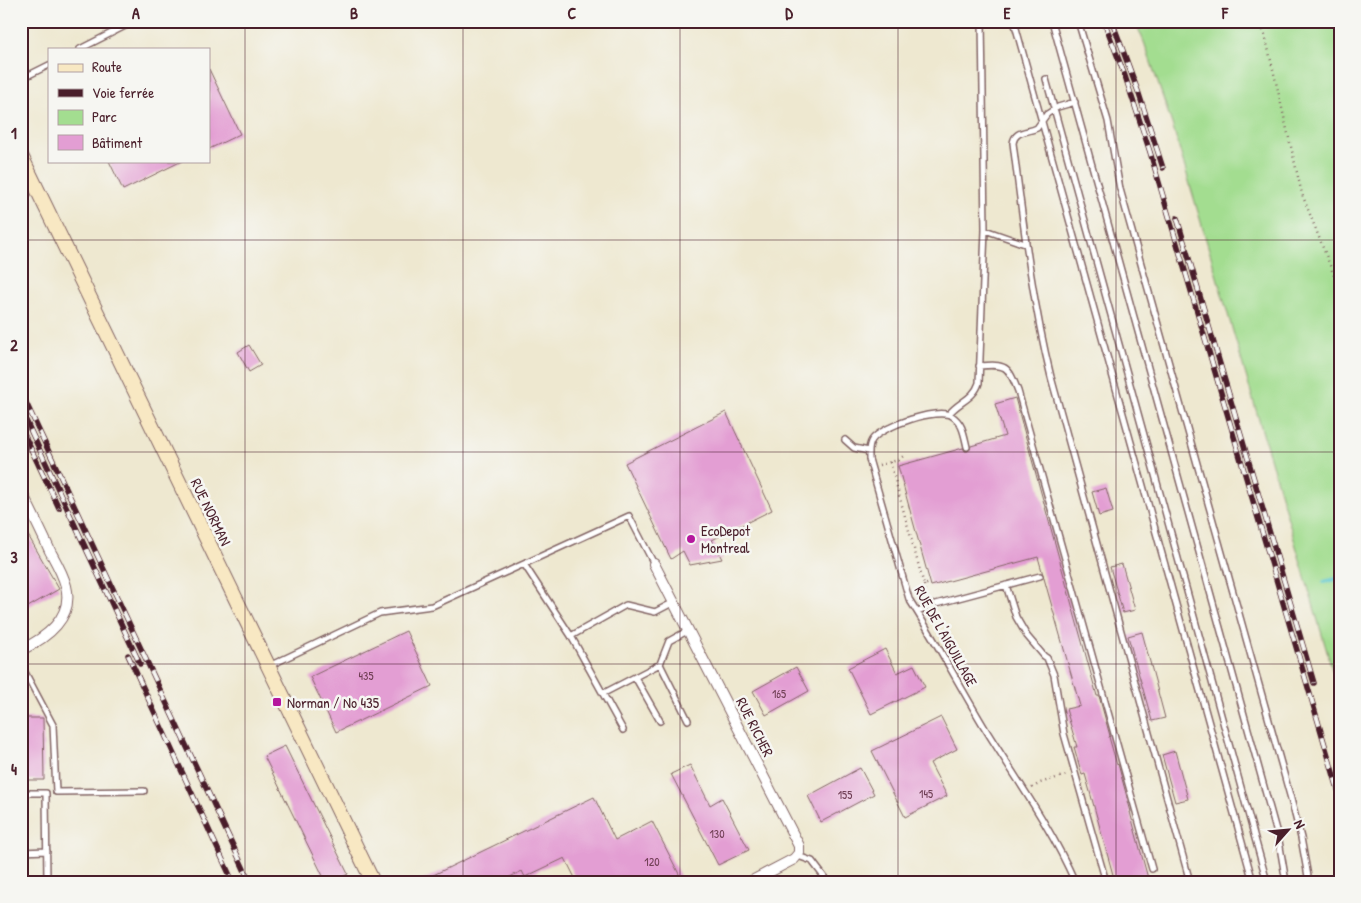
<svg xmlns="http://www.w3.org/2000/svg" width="1361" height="903" font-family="'Patrick Hand',sans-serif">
<rect width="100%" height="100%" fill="#f6f6f2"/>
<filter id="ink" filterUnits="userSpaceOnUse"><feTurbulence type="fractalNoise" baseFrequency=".02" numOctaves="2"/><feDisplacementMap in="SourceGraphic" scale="10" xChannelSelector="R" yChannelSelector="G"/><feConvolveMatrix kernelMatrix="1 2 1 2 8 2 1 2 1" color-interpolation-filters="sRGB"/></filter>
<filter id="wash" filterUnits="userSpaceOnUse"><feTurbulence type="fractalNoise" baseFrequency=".0096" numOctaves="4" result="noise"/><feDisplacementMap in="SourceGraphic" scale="20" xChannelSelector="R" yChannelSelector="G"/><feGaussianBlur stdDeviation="1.12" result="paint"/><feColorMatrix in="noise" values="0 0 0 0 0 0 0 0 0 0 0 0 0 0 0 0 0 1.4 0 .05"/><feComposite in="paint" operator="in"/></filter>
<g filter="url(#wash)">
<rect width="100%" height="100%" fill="#eee8d0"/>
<path fill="#a3dd90" stroke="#767e5e" d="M1135,21H1340V696L1173,127L1144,42Z"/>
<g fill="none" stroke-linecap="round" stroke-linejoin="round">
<path stroke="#58c6cd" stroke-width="4" d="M1324,582L1340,578"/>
</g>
<g id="blocks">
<path fill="#e39ed3" d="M209,69L240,134L209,149Z
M109,161H182L123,190Z
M249,345L261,365L249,372L238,352Z
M1015,398L1097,696H1099L1110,736L1109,737L1117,765L1118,764L1131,812H1130L1149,882H1115L1085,774L1082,775L1074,747H1077L1066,709L1080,706L1038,557L931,586L911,514L898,466L963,448L965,451H968L971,446L1005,436L995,404Z
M726,412L772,510L712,540L722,559L690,565L683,551L671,559L625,463Z
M1106,488L1113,512L1099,516L1092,492Z
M21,523L59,589L21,611Z
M1122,564L1135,610L1123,613L1110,567Z
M406,631L432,686L336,732L310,677Z
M1142,632L1165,718L1152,721L1128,636Z
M885,649L897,673L914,665L925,687L871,714L848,668Z
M796,667L809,691L766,715L753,691Z
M941,717L957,749L930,763L947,796L905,817L872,751Z
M21,718H43L44,780H21Z
M285,746L348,874L333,882H326L264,756Z
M1175,751L1188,799L1175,802L1162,755Z
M690,765L710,805L722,798L749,850L718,865L671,774Z
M860,768L874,794L821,822L808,796Z
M594,797L615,840L652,821L680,876L670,882H577L565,858L525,877L522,871L500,882H419Z"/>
</g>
</g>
<g filter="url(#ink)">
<use href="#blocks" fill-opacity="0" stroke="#836565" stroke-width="1"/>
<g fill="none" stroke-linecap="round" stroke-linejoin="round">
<g stroke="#836565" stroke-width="8">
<path id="lane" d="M1014,21L1253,882
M1052,21L1279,841L1286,882
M1078,21L1108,121L1120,189L1291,799L1301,838L1309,882
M80,49L135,21
M21,79L49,65
M1046,79L1267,882
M1075,102L1058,107L1047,114L1037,128C1027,133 1015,130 1013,143C1023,222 1032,300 1051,377L1190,882
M985,230L1025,244
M979,366C1006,364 1008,365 1018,391L1152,869
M949,414C958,402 974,399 979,383L985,230L982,21
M845,440L854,448L869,451
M967,447C964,435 963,423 952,416C938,407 882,426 872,440C868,446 869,452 869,459L909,599C936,641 960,687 986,730C1017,780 1052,829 1075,882
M524,564L571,636L623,730
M1006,585L1016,617L1027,636L1044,656L1047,658L1054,675L1064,734L1106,882
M918,612L936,604L1040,576
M571,636L626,605L655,612L674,602
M660,664L669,641L689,630
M21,665L28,678L21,681
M269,666L380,613L432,606L629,516L654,564
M635,677L660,721
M28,678L53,725L56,792L144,791
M604,693L660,664L688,720
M21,793H46L47,882
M21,852L47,851
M798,856L812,861L828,882
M21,880H47"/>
</g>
<g stroke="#836565" stroke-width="12">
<path id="street" d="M21,491C31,511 41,531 50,551C56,562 63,574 66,586C74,618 46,638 21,650
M654,564L799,846V853L794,859L750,882"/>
</g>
<g stroke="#836565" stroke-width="16">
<path id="secondary" d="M21,156L373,882"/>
</g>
<path stroke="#836565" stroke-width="2.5" stroke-dasharray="1 4" stroke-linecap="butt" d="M1259,21L1265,35L1302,194L1340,291
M898,460L905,455
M890,462L924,585L930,583
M879,465L898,460L900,465
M924,585L927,600
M1032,788L1040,783L1066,775"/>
<use href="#lane" stroke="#fff" stroke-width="5"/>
<use href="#street" stroke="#fff" stroke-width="10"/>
<use href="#secondary" stroke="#f8e8c3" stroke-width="14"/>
<g stroke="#4a1f2b" stroke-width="5.5">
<path id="rail" d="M1104,21L1125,76L1150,152L1340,796
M1112,21L1139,94L1163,168
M1177,218L1314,683
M21,392L250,882
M21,410L140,664
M21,428L59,508
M128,655L233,882"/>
</g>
<use href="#rail" stroke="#f6f6f2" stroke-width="4" stroke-dasharray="11" stroke-linecap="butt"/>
</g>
</g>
<path fill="none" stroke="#4a1f2b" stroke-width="1" stroke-opacity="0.55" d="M245,21V882M463,21V882M680,21V882M898,21V882M1116,21V882M21,240H1340M21,452H1340M21,664H1340"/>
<g fill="#b5179e" stroke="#f6f6f2" stroke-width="2">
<circle cx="691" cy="539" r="5"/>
<rect x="272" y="697" width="10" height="10" rx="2.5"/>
</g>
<g text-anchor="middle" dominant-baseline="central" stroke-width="5" stroke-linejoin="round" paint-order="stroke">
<g font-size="12" fill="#703f55">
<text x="366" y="675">435</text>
<text x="779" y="693">165</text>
<text x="926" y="793">145</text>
<text x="845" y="794">155</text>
<text x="717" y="833">130</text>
<text x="652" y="861">120</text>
</g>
<g font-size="15" fill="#4a1f2b" stroke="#f6f6f2">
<text transform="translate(211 512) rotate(64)">RUE NORMAN</text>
<text transform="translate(946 636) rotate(61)">RUE DE L'AIGUILLAGE</text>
<text transform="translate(755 727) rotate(63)">RUE RICHER</text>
</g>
<g font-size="15" fill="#4a1f2b" stroke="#f6f6f2" text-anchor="start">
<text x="701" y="530">EcoDepot<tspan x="701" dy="17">Montreal</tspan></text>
<text x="287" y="702">Norman / No 435</text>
</g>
</g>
<rect width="1361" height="903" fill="none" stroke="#f6f6f2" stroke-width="55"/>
<rect x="48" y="48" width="162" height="115" fill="#f6f6f2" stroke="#b1a0a2"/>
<rect x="58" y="64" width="25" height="8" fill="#f8e8c3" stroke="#b1a0a2"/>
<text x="92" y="72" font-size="15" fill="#4a1f2b">Route</text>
<rect x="58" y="89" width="25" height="8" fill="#4a1f2b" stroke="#b1a0a2"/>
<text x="92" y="98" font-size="15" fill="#4a1f2b">Voie ferrée</text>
<rect x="58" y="110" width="25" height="15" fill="#a3dd90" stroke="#b1a0a2"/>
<text x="92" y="122" font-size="15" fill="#4a1f2b">Parc</text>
<rect x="58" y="135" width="25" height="15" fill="#e39ed3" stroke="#b1a0a2"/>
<text x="92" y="148" font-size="15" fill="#4a1f2b">Bâtiment</text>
<g transform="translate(1288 830) rotate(63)" stroke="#f6f6f2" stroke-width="4" paint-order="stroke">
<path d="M0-4L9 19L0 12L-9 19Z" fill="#4a1f2b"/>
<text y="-8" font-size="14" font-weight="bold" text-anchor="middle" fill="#4a1f2b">N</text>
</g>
<rect x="28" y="28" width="1306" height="848" fill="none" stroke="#4a1f2b" stroke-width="2"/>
<g font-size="16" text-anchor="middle" font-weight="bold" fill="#4a1f2b">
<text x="136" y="19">A</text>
<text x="354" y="19">B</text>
<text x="572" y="19">C</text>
<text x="789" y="19">D</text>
<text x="1007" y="19">E</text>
<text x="1225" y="19">F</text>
<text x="14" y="139">1</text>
<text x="14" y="351">2</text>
<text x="14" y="563">3</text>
<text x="14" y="775">4</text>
</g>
</svg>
